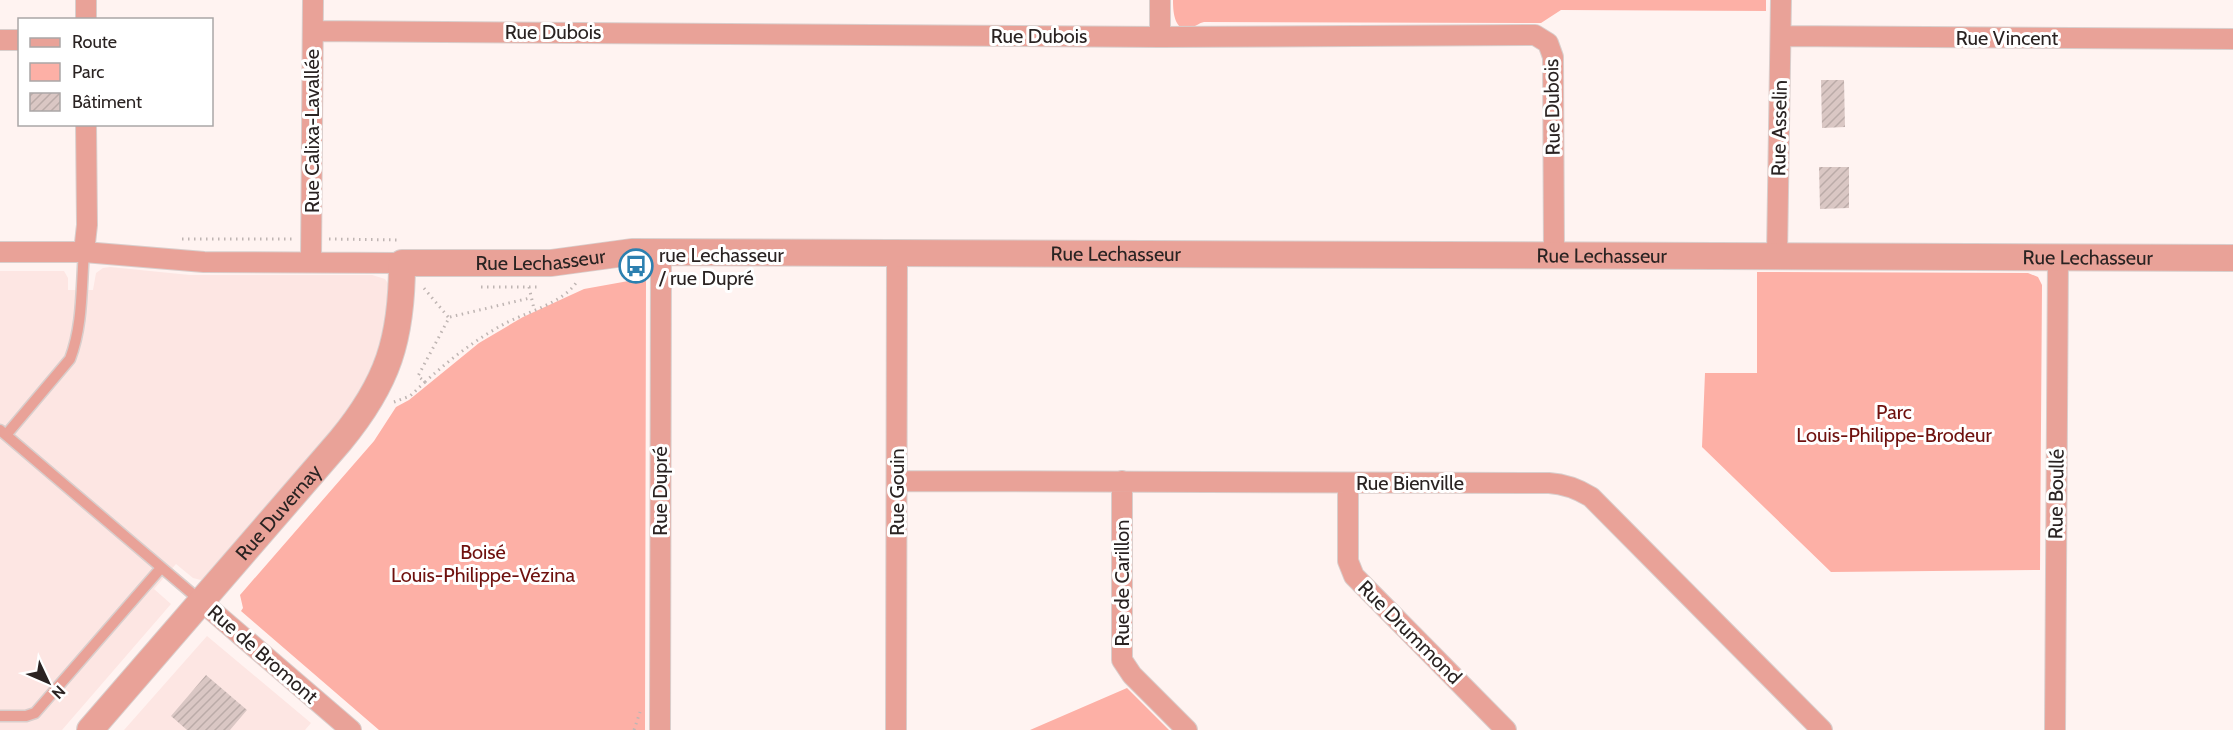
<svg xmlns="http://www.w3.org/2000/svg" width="2233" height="730" font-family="Cabin,sans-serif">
<defs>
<pattern id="building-hatch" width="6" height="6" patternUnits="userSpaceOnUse" patternTransform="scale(1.5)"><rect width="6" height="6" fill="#dac7c4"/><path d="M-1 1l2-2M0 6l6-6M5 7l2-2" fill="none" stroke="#bbaba8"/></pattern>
</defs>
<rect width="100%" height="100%" fill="#fff3f1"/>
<path fill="#fde6e3" d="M110,267L190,275H372L385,279L391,288V294L377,362L349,414L206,578L201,580L193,578L176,564L154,589L171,604L62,730H0V271H64L68,278V290H93L96,273L103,268Z
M207,636L311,723L305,730H124Z"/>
<path fill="#fdb0a6" d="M1173,0H1766V11L1561,10L1541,23L1204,22C1199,23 1196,26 1191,28C1174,33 1173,11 1173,0Z
M1757,272L2028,273L2038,277L2042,285L2040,570L1831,572L1702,447L1705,373H1757Z
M634,280H646L645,730H379L241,611L243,608L240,595L374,441L396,407L409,400L479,343L523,317L584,289Z
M1127,688L1169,730H1030Z"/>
<path fill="url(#building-hatch)" d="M1821,80H1844L1845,127L1822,128Z
M1819,167H1849V208L1820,209Z
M206,675L247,710L230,730H187L171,716Z"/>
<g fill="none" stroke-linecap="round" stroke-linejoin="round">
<g stroke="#d9cecc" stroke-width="13">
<path id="service" d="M0,430L202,602
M6,435L70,359C83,325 81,288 84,252
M0,716H26L35,713L161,568"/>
</g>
<g stroke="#d9cecc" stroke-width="22">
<path id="minor" d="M86,0V20
M313,31L1160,37L1535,35L1548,43L1553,57L1554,256
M1781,36L2233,39
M1160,37V0
M0,40H20
M0,252H84L204,262L402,263
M84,252L87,225L86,124
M1777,255L1781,0
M311,262L313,0
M897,481L1549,483C1565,484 1578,489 1591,497L1822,730
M1122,481V660L1132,675L1187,730
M1348,483V561L1354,576L1506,730
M202,602L351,730
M660,730L661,253
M896,730L897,253
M2055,730L2058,257"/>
</g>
<g stroke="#d9cecc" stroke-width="28">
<g id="tertiary">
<path id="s1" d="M90,730L340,441C388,383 402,339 402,263H551L632,252L2233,258"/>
</g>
</g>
<path stroke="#bfb5b3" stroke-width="3" stroke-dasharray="1.5 4.5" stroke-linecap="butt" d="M182,239H292
M329,239L400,240
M481,287H540
M529,287L534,309
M450,317L530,298
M425,382C449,360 475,340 504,324C526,312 561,304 576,283
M394,402L410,396L425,382L418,376L449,318L423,287
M634,730L640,712"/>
<use href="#service" stroke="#e9a298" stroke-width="10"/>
<use href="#minor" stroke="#e9a298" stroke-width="20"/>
<use href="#tertiary" stroke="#e9a298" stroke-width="26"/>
</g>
<defs>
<g id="bus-ring" transform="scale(1.725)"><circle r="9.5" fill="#fff" stroke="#2c80b0" stroke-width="1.5"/><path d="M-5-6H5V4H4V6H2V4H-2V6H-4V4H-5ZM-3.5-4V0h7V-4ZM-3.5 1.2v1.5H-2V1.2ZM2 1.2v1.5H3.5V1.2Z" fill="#2c80b0"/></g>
</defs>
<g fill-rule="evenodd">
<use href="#bus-ring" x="636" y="266"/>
</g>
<g text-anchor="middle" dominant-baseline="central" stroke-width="6" stroke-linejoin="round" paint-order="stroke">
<g font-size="20" fill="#2a2322" stroke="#fff">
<text x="553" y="32">Rue Dubois</text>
<text x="1039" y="36">Rue Dubois</text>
<text x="2007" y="38">Rue Vincent</text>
<text transform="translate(1552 107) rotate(-91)">Rue Dubois</text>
<text transform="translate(1779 128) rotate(-89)">Rue Asselin</text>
<text transform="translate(312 131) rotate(-90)">Rue Calixa-Lavallée</text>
<text stroke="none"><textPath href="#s1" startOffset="1290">Rue Lechasseur</textPath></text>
<text stroke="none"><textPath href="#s1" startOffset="1776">Rue Lechasseur</textPath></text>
<text stroke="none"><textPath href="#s1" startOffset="2262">Rue Lechasseur</textPath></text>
<text stroke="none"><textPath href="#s1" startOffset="714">Rue Lechasseur</textPath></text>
<text x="1410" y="483">Rue Bienville</text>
<text transform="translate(660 491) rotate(-90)">Rue Dupré</text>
<text transform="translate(897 492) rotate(-90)">Rue Gouin</text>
<text transform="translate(2056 494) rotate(-89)">Rue Boullé</text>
<text stroke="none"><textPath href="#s1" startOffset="288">Rue Duvernay</textPath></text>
<text transform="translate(1122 583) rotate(-90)">Rue de Carillon</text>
<text transform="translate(1410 632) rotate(45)">Rue Drummond</text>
<text transform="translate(263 654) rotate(41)">Rue de Bromont</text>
</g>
<g font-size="20" fill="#2a2322" stroke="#fff" text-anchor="start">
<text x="659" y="255">rue Lechasseur<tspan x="659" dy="23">/ rue Dupré</tspan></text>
</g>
<g font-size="20" fill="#6f110e" stroke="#fff">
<text x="1894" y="412">Parc<tspan x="1894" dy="23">Louis-Philippe-Brodeur</tspan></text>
<text x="483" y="552">Boisé<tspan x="483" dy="23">Louis-Philippe-Vézina</tspan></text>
</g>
</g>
<rect x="18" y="18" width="195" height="108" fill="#ffffff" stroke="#aaa7a7" stroke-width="1.5"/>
<rect x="30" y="38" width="30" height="9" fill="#e9a298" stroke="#aaa7a7" stroke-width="1.5"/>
<text x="72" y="48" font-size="18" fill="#2a2322">Route</text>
<rect x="30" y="63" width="30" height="18" fill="#fdb0a6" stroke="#aaa7a7" stroke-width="1.5"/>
<text x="72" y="78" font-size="18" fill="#2a2322">Parc</text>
<rect x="30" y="93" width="30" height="18" fill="url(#building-hatch)" stroke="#aaa7a7" stroke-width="1.5"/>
<text x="72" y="108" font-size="18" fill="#2a2322">Bâtiment</text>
<g transform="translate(48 682) rotate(134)" stroke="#ffffff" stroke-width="4.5" paint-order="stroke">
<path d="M0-4.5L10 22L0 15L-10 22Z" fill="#2a2322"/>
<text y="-9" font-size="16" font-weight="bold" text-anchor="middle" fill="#2a2322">N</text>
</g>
</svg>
